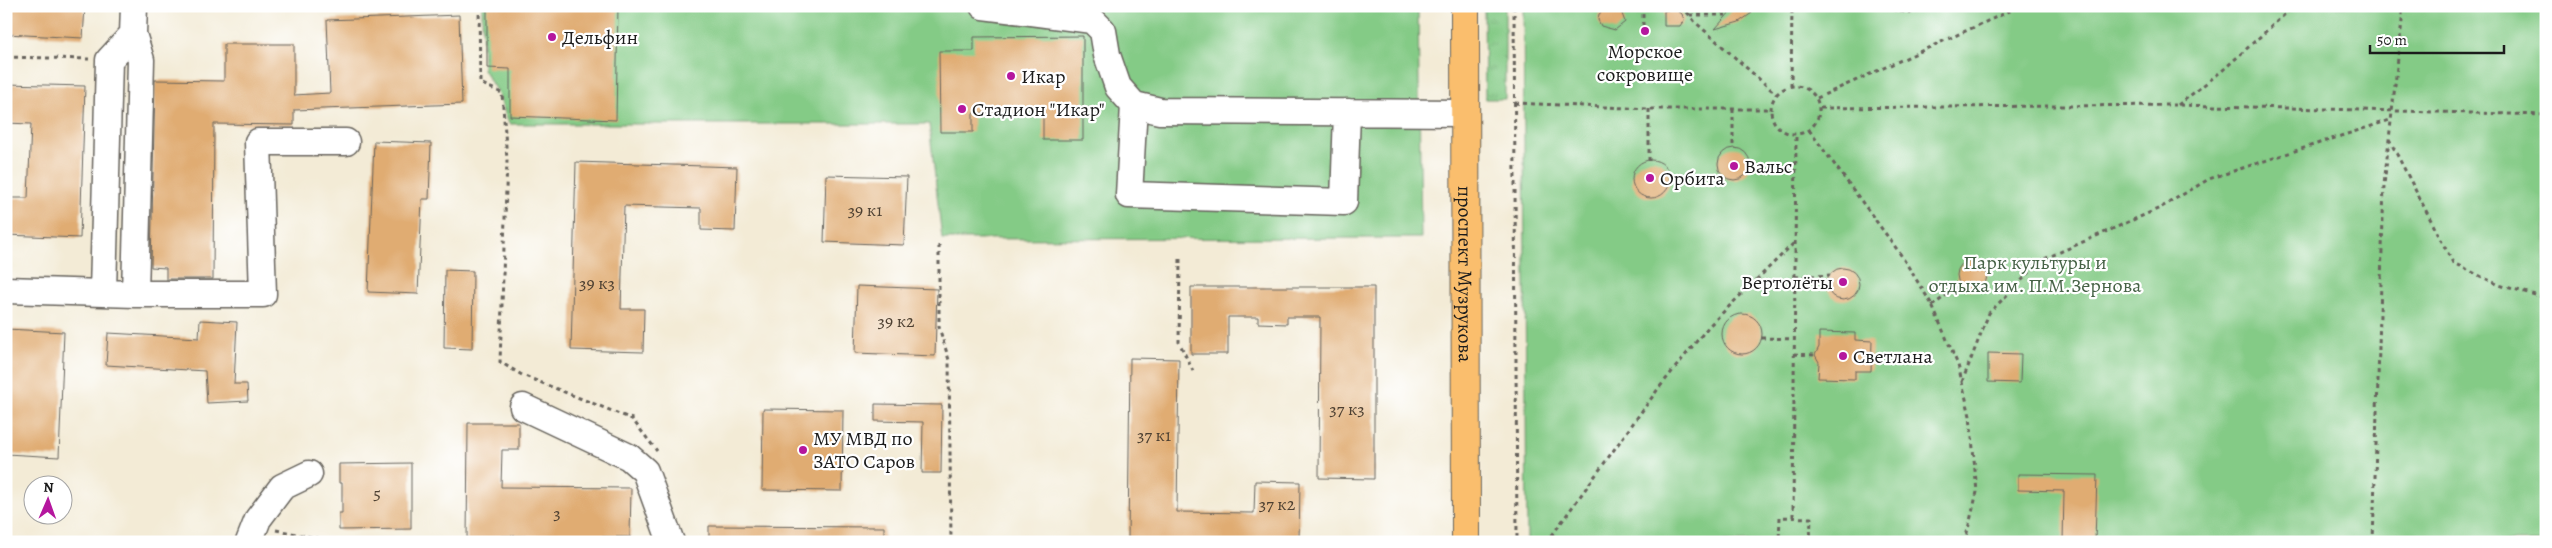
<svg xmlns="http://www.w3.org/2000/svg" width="2552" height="548" font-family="Alegreya,serif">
<defs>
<pattern id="grass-tufts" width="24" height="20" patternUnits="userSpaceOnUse" patternTransform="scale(1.25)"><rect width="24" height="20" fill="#84cb86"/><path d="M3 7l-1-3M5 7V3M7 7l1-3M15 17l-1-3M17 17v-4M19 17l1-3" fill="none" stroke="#71ae73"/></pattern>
</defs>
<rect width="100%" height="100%" fill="#fff"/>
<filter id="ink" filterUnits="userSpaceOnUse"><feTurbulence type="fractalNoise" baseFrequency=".02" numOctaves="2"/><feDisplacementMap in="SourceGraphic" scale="10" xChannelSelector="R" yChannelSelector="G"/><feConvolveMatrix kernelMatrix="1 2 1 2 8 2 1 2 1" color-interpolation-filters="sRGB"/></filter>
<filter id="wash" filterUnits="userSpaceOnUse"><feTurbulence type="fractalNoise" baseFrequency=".0096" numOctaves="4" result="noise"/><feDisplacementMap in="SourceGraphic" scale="20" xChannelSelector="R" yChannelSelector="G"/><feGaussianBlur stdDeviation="1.12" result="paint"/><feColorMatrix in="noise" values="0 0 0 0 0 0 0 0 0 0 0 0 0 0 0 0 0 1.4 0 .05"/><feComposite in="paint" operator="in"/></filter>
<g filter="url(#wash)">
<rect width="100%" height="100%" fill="#f3ebd6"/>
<path fill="url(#grass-tufts)" stroke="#507451" d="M1484,6H1505V99H1485Z"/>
<path fill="#84cb86" stroke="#507451" d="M482,6H1418L1421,238L942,239L929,124H509L498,94L483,69Z
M1523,6H2546V542H1527Z"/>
<g id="blocks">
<path fill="#e0ac72" d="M6,6H85L83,38L6,34Z
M487,6H618L616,120L510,116V69L487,68Z
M1610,6L1621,11L1625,22L1615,30L1601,26L1598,20L1599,14Z
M1737,8L1752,13L1739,22L1715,29L1733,9Z
M1671,9L1677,10L1682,14L1684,20L1680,26H1664V11Z
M459,15L462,104L294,110V125L214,124L213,279H166V268L151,267L155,80L224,81V44H294V95L330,93L327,20Z
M1083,36V140H1043V112L973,113V132H940L939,51H974V37Z
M6,84L85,86L80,238L6,235V198H28L31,124L6,123Z
M374,141L431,143L429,199H422L418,294L368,292Z
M1718 164a16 16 0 1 1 32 0a16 16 0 1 1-32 0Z
M1632 179a19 19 0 1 1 38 0a19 19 0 1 1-38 0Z
M576,162L737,167L735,231L701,230V208L624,206L621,309H644L643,352L571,350Z
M826,175L907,177L904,245L824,242Z
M1957 275a15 15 0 1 1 30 0a15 15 0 1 1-30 0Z
M1827 284a16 16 0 1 1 32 0a16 16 0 1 1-32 0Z
M445,270L473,271L472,349L444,348Z
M857,286L937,289L935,356L855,353Z
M1191,287H1374V479L1319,478L1320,317H1287V324L1258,323V317H1228V354H1191Z
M1722 334a20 20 0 1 1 40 0a20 20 0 1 1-40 0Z
M200,320L237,322L234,384H247L248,401L207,403L205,371L106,365L108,333L199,338Z
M6,329L64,332L59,457L6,454Z
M1819,332L1855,333V340L1872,341L1871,371H1855V379L1818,378L1819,362L1815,355L1819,347Z
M1988,353L2021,354L2020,383L1988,382Z
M1130,358L1179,359L1177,512L1254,513L1255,481L1300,482L1299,542H1128Z
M875,404L942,405L941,473H922L923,422L875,421Z
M763,409L843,410L842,491L762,490Z
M468,423H519V450H502L501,487L631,488L630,537L501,536V542H467Z
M411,463V529L339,530V513H342V483H339V464Z
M2018,474L2097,475L2095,542H2063L2064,491L2018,490Z
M709,526L884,527V542H709Z"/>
</g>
</g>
<g filter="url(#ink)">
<use href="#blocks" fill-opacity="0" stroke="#67645d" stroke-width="1"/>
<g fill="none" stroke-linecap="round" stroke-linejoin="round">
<g stroke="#67645d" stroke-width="29">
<path id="minor" d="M983,6L1092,20L1103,31L1107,55L1118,87L1134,105L1160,111L1465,113
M1134,105L1129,195L1344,202L1347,112
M6,290L135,294L141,60L133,34L134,6
M103,292L109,60L133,34
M135,294H263L258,142H346
M523,407L629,457L645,471L671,542
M249,542L258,519L282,487L309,474"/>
</g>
<g stroke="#67645d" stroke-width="30">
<g id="major">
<path id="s1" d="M1465,6L1466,542"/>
</g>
</g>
<path stroke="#67645d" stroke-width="3" stroke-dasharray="4 4" stroke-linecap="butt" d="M479,6L480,83L502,93L507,160L500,362L522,375L632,419L657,451
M1514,6L1517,542
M1643,6V25
M1682,6L1695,22L1776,94
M1885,6C1899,13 1913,15 1928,6
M1617,8L1619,6
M1671,9V6
M1690,15H1729
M6,57L89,59
M1771 110a24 24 0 1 1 48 0a24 24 0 1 1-48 0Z
M1791,86L1792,6
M1817,98L2021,6
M1515,103L1649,109H1770
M2178,105L2223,70L2294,6
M1820,108L2177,105L2546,115
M1649,109V161
M1733,109V148
M1809,130L1899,252L1931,303L1958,365L1970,416L1977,492L1966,537L1971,542
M2389,139L2453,263L2499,285L2546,298
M939,245V327L949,360L951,542
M1180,259L1179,342L1193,371
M1795,277L1830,275
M1932,306L1960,285
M1761,338L1794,339
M1794,354L1815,355
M1962,382L1989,313L2042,260L2160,208L2209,179L2390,120
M1793,517L1796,134
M276,530L337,542
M1547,542L1658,389L1709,326L1795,242
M1791,542L1779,541L1780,517L1811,518L1810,542
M2373,542L2384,185L2402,21V6"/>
<use href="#minor" stroke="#fff" stroke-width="26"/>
<use href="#major" stroke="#fabe6d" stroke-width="28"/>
</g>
</g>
<g fill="#b5179e" stroke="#fff" stroke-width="2">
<circle cx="1645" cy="31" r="5"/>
<circle cx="552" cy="37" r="5"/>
<circle cx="1011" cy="76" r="5"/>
<circle cx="962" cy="109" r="5"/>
<circle cx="1734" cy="166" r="5"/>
<circle cx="1650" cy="178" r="5"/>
<circle cx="1843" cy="282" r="5"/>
<circle cx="1843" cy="356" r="5"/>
<circle cx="803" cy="450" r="5"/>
</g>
<g text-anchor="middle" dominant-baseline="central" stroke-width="4.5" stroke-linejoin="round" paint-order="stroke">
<g font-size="18" fill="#4d4032">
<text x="865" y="210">39 к1</text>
<text x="597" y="283">39 к3</text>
<text x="896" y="321">39 к2</text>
<text x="1347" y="409">37 к3</text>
<text x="1154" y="435">37 к1</text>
<text x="377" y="493">5</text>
<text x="1277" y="504">37 к2</text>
<text x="557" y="513">3</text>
</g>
<g font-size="20" fill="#1c1c1c" stroke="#fff" text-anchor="start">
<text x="562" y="37">Дельфин</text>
<text x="1645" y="51" text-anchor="middle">Морское<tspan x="1645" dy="23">сокровище</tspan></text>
<text x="1021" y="76">Икар</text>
<text x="972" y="109">Стадион "Икар"</text>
<text x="1744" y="166">Вальс</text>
<text x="1660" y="178">Орбита</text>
<text x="1833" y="282" text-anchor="end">Вертолёты</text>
<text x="1853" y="356">Светлана</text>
<text x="813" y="438">МУ МВД по<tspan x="813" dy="23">ЗАТО Саров</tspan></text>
</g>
<g font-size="20" fill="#466246" stroke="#fff">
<text x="2035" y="262">Парк культуры и<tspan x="2035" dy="23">отдыха им. П.М.Зернова</tspan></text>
</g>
<g font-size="20" fill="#1c1c1c" stroke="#fff">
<text stroke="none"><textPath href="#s1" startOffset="268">проспект Музрукова</textPath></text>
</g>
</g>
<rect width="2552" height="548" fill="none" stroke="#fff" stroke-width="25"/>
<g transform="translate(48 500) rotate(2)"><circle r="24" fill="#ffffff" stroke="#a4a4a4"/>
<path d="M0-4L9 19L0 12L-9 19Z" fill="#b5179e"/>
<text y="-8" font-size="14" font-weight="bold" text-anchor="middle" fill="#1c1c1c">N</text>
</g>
<path d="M2370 45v8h134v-8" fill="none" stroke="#1c1c1c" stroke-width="2.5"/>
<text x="2377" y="45" font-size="15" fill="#1c1c1c" stroke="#ffffff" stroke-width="4" paint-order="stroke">50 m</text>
</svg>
